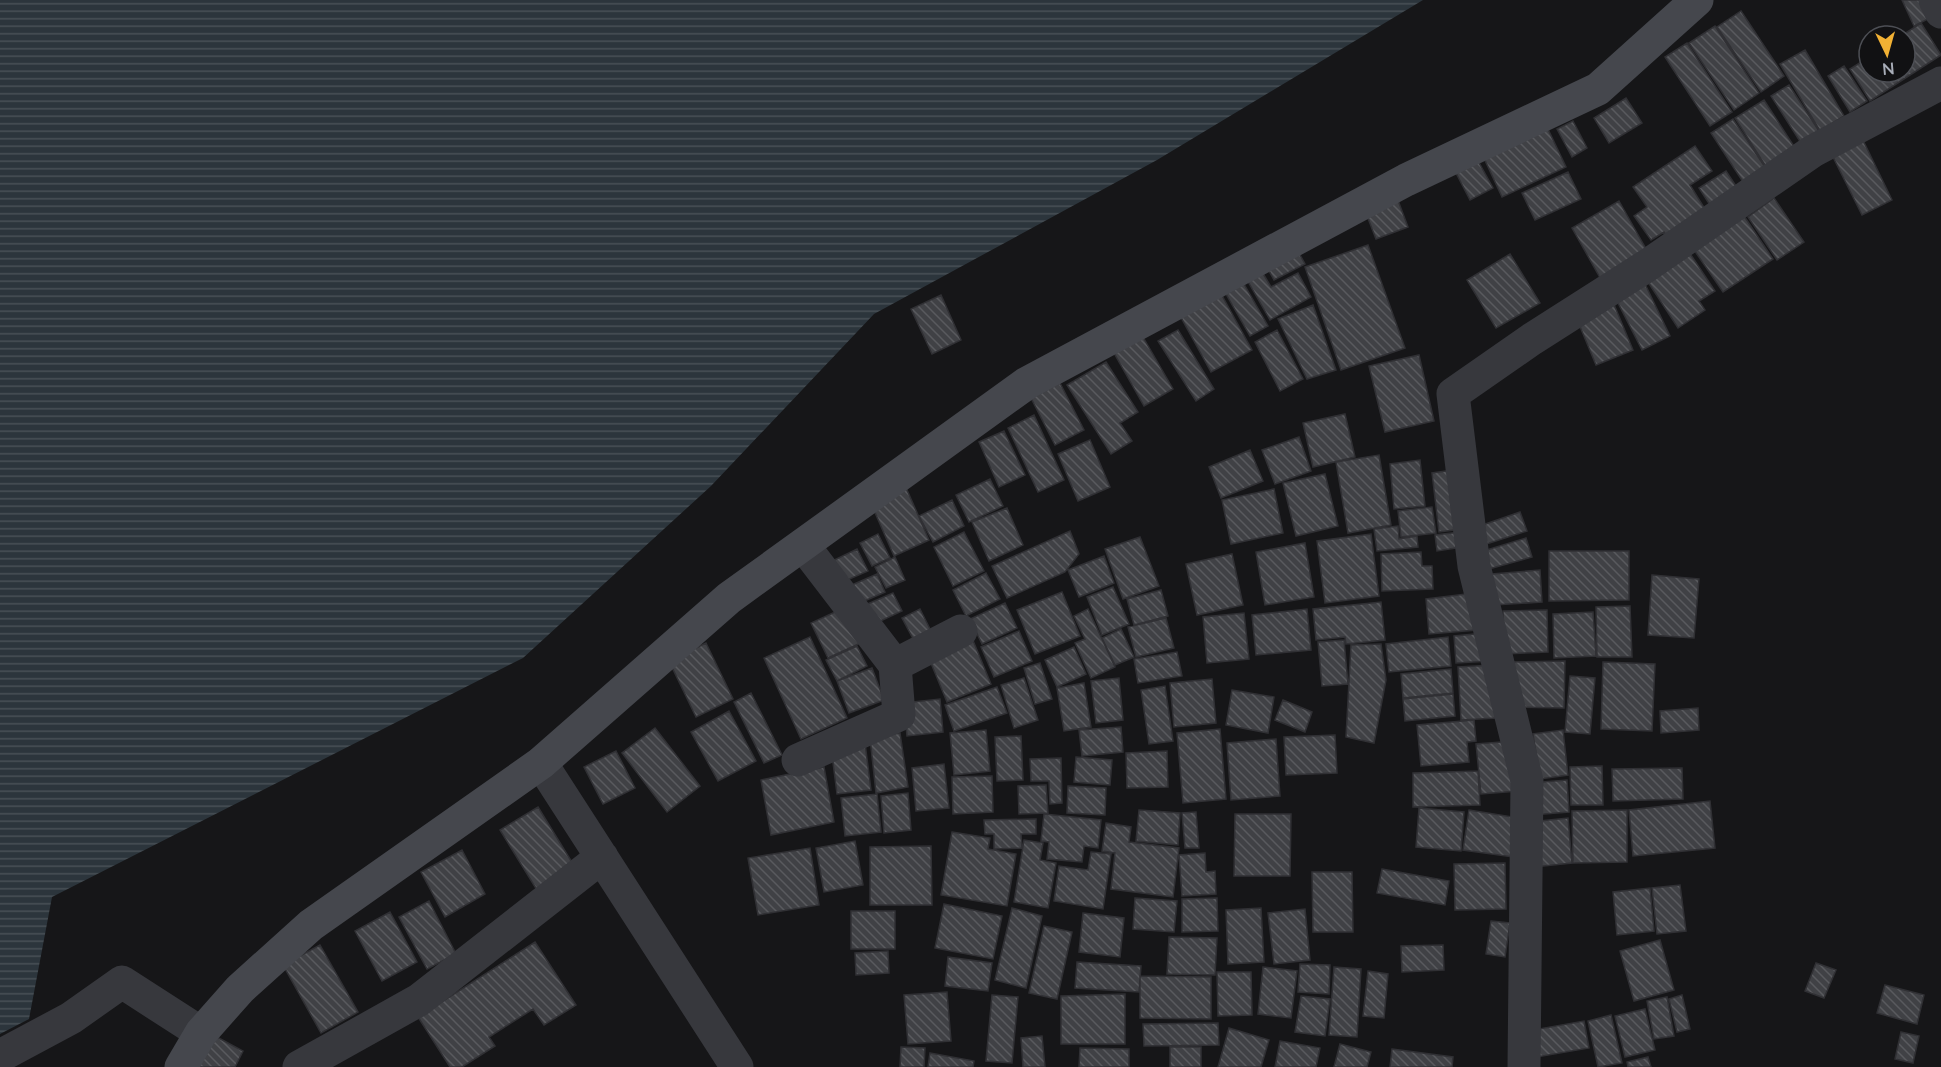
<svg xmlns="http://www.w3.org/2000/svg" width="1941" height="1067" font-family="Lato,sans-serif">
<defs>
<pattern id="water-rules" width="6" height="5" patternUnits="userSpaceOnUse" patternTransform="scale(1.5)"><rect width="6" height="5" fill="#2c353c"/><path d="M0 2.5h6" fill="none" stroke="#485056"/></pattern>
<pattern id="building-back-hatch" width="6" height="6" patternUnits="userSpaceOnUse" patternTransform="scale(1.5)"><rect width="6" height="6" fill="#404145"/><path d="M-1 5l2 2M0 0l6 6M5-1l2 2" fill="none" stroke="#595a5e"/></pattern>
</defs>
<rect width="100%" height="100%" fill="#161618"/>
<path fill="url(#water-rules)" d="M0,0H1423L1157,160L874,314L711,486L523,658L52,897L29,1019L0,1034Z"/>
<path fill="url(#building-back-hatch)" stroke="#303034" stroke-width="1.5" d="M1902,0H1919L1928,19L1914,26Z
M1741,11L1784,76L1761,92L1717,27Z
M1921,23L1941,55L1870,101L1850,69L1869,57V72H1905V36H1901Z
M1715,26L1759,93L1734,110L1689,43Z
M1687,43L1732,112L1710,126L1665,57Z
M1805,50L1844,116L1820,131L1780,64Z
M1844,66L1867,101L1850,112L1828,76Z
M1789,85L1819,131L1801,143L1771,96Z
M1626,98L1642,123L1609,143L1594,118Z
M1764,100L1797,151L1768,170L1735,118Z
M1733,119L1767,170L1745,185L1711,133Z
M1573,121L1587,148L1572,157L1557,129Z
M1547,127L1566,167L1502,197L1483,156Z
M1859,132L1892,200L1862,215L1828,147Z
M1695,146L1712,171L1690,185L1708,214L1670,240L1664,232L1651,240L1634,216L1647,207L1633,187Z
M1477,159L1493,188L1470,200L1455,171Z
M1726,171L1744,198L1717,216L1699,188Z
M1568,172L1581,199L1535,220L1522,193Z
M1396,195L1408,227L1376,239L1364,208Z
M1774,198L1804,242L1777,260L1748,217Z
M1619,201L1650,256L1603,283L1572,228Z
M1742,213L1773,259L1723,292L1692,247Z
M1368,245L1405,348L1341,370L1305,267Z
M1295,246L1305,264L1274,280L1264,262Z
M1687,249L1715,291L1699,301L1705,310L1678,328L1644,276Z
M1510,254L1540,303L1496,328L1467,280Z
M1261,270L1271,287L1298,273L1311,297L1270,320L1246,278Z
M1244,284L1268,326L1250,336L1226,294Z
M1645,284L1670,336L1642,350L1616,299Z
M1219,290L1252,350L1211,372L1178,312Z
M941,295L961,340L932,354L911,309Z
M1613,302L1633,350L1596,365L1576,317Z
M1313,305L1336,370L1307,379L1278,319Z
M1178,330L1214,389L1196,401L1158,341Z
M1277,330L1303,379L1280,391L1255,342Z
M1143,337L1173,389L1144,406L1114,353Z
M1419,355L1434,421L1385,432L1369,366Z
M1106,362L1138,412L1120,423L1132,441L1111,454L1067,385Z
M1060,383L1084,430L1055,445L1031,398Z
M1345,414L1355,457L1313,467L1303,423Z
M1034,415L1064,480L1038,492L1008,428Z
M1004,431L1025,475L999,487L979,442Z
M1299,437L1311,471L1275,484L1262,450Z
M1090,440L1110,487L1078,501L1058,454Z
M1250,450L1263,481L1221,498L1209,467Z
M1379,455L1391,525L1348,533L1336,462Z
M1420,460L1425,506L1394,509L1390,464Z
M1453,470L1462,529L1439,532L1432,473Z
M1325,474L1338,526L1296,536L1283,483Z
M990,479L1003,506L969,522L956,495Z
M904,483L929,540L894,556L869,499Z
M1274,489L1283,533L1231,544L1222,500Z
M952,500L964,526L933,542L919,516Z
M1432,507L1436,533L1401,537L1398,511Z
M1007,508L1023,545L989,561L972,522Z
M1520,512L1527,531L1477,547L1471,529Z
M1398,526L1399,539L1417,536L1418,547L1377,551L1374,529Z
M1070,531L1079,554L1065,572L1007,598L992,566Z
M964,532L984,571L953,586L934,547Z
M1460,532L1462,547L1437,551L1435,535Z
M878,534L890,558L872,566L860,543Z
M1371,534L1379,596L1325,603L1317,541Z
M1140,537L1159,586L1123,599L1105,549Z
M1526,538L1532,557L1485,570L1480,552Z
M1305,543L1314,597L1265,605L1256,552Z
M857,549L868,571L838,584L828,563Z
M1549,551H1629V600L1549,601Z
M1421,552L1422,566H1432L1433,589L1382,591L1381,554Z
M1232,554L1243,605L1197,615L1186,564Z
M1104,556L1114,583L1079,597L1068,570Z
M895,557L905,580L886,588L875,567Z
M1540,570L1542,602L1494,605L1492,574Z
M986,573L1000,599L966,616L953,590Z
M877,574L885,592L853,606L845,588Z
M1652,575L1699,579L1694,638L1648,635Z
M1113,587L1129,624L1102,635L1087,597Z
M1161,590L1168,616L1134,625L1127,599Z
M1062,592L1080,636L1035,654L1017,610Z
M893,593L902,611L872,625L863,606Z
M1474,593L1477,630L1429,634L1426,599Z
M1381,602L1385,640L1346,644L1345,637L1316,640L1313,609Z
M1005,603L1017,628L982,644L970,619Z
M848,606L865,641L828,658L811,623Z
M1630,606L1632,657H1597L1596,607Z
M920,609L935,639L918,648L902,618Z
M1088,609L1115,667L1091,678L1075,643L1085,639L1074,616Z
M1307,609L1311,650L1256,655L1252,615Z
M1547,610L1548,652L1504,654L1503,611Z
M1593,612L1596,656L1554,658L1553,614Z
M1244,613L1249,659L1207,663L1203,617Z
M1166,618L1174,648L1136,657L1128,627Z
M1121,629L1134,657L1115,665L1102,638Z
M1019,631L1032,661L994,677L981,647Z
M1485,633L1490,661L1456,663L1454,636Z
M810,637L847,718L801,739L764,658Z
M1448,637L1451,666L1389,672L1386,644Z
M972,638L991,684L947,702L928,656Z
M1344,640L1348,684L1322,686L1318,642Z
M706,643L733,699L696,717L669,661Z
M1381,644L1386,680L1374,743L1346,737L1351,645Z
M857,646L867,666L837,681L826,660Z
M1074,647L1086,674L1057,687L1045,660Z
M1177,652L1182,676L1138,683L1134,659Z
M1565,661L1564,708L1515,707L1510,662Z
M1603,662L1655,664L1652,731L1601,729Z
M1040,663L1052,699L1035,704L1024,668Z
M1493,665L1497,718L1461,720L1458,667Z
M872,668L884,700L849,713L837,681Z
M1451,669L1453,693L1403,698L1401,674Z
M1570,676L1595,678L1590,734L1565,732Z
M1024,678L1038,720L1014,728L1001,685Z
M1119,678L1123,720L1096,723L1091,681Z
M1212,679L1216,723L1174,727L1170,683Z
M1084,683L1091,727L1064,731L1057,688Z
M1165,686L1173,741L1149,744L1141,690Z
M997,687L1007,713L954,731L945,705Z
M1232,690L1274,697L1268,733L1226,725Z
M751,693L782,755L764,763L734,702Z
M1453,694L1455,716L1405,721L1403,699Z
M940,699L943,732L907,736L904,703Z
M1283,700L1312,712L1305,732L1275,720Z
M1698,708L1699,730L1661,733L1660,711Z
M729,711L756,761L718,781L691,732Z
M1474,720L1476,741L1467,742L1469,762L1421,766L1417,725Z
M1121,727L1123,752L1082,756L1079,730Z
M655,728L700,786L667,812L622,753Z
M1220,729L1226,799L1183,803L1177,733Z
M986,730L990,771L954,775L950,733Z
M1563,730L1568,775L1540,779L1533,734Z
M900,733L908,787L876,793L870,738Z
M1335,735L1337,773L1286,775L1284,737Z
M1021,736L1023,780L997,781L995,737Z
M1276,739L1280,796L1231,800L1227,743Z
M1514,741L1518,791L1481,794L1476,744Z
M865,743L871,790L837,794L831,747Z
M616,751L635,788L603,804L584,767Z
M1167,751L1168,787L1127,788L1126,753Z
M1076,757L1112,760L1110,785L1074,782Z
M1061,758L1062,803L1050,804L1049,781H1031L1030,759Z
M944,764L949,808L916,811L912,768Z
M1602,766L1603,805H1571L1570,767Z
M824,767L834,822L771,835L761,780Z
M1682,768L1683,799L1613,801L1612,769Z
M1478,771L1480,805L1413,807V773Z
M992,776L993,812L953,814L952,777Z
M1567,780L1569,812L1532,815L1530,783Z
M1046,785L1048,813L1019,814L1018,786Z
M1068,786L1106,788L1105,815L1067,813Z
M908,793L911,830L884,833L881,796Z
M877,794L881,832L845,836L841,798Z
M1710,801L1715,848L1633,856L1629,810Z
M538,807L578,872L540,895L500,830Z
M1419,808L1464,812L1461,851L1416,847Z
M1139,810L1180,813L1178,845L1136,841Z
M1469,810L1519,818L1513,857L1463,850Z
M1627,810V862L1573,863L1572,811Z
M1196,812L1199,848H1185L1182,813Z
M1044,814L1101,820L1098,848L1084,846L1082,862L1047,859L1049,842L1041,841Z
M1235,814H1291L1290,876H1234Z
M1568,818L1572,863L1534,867L1530,822Z
M1036,819V834H1021L1022,848L994,849V834H985L984,820Z
M1106,823L1131,827L1129,842L1179,848L1173,897L1111,889L1115,853L1102,851Z
M952,832L990,838L988,849L1016,854L1007,906L941,895Z
M1024,840L1043,843L1040,860L1056,863L1048,908L1014,902Z
M855,841L863,885L824,892L816,848Z
M931,846L932,905H870V847Z
M810,848L819,905L758,915L748,858Z
M462,850L485,894L445,917L421,872Z
M1091,852L1111,854L1103,909L1054,901L1059,866L1088,870Z
M1205,853L1206,872L1215,871L1216,894L1182,896L1179,855Z
M1505,863L1506,909L1455,910L1454,864Z
M1382,869L1449,881L1445,905L1377,893Z
M1312,872H1352L1353,932H1313Z
M1680,885L1686,931L1657,934L1652,888Z
M1650,888L1654,931L1617,935L1613,892Z
M1135,898L1177,901L1174,932L1133,929Z
M1217,898L1218,931L1182,932V899Z
M429,901L456,954L427,969L399,917Z
M944,904L1002,916L993,959L935,948Z
M1012,908L1042,916L1026,988L995,980Z
M1261,908L1264,962L1228,964L1226,910Z
M1305,909L1310,960L1274,964L1268,913Z
M851,911H895V949H851Z
M390,912L417,962L382,981L355,931Z
M1083,913L1124,918L1120,957L1079,952Z
M1491,921L1510,923L1505,957L1486,954Z
M1044,926L1072,932L1057,999L1029,993Z
M1169,937L1217,938L1215,975L1167,974Z
M1660,940L1674,990L1634,1001L1620,951Z
M535,942L576,1005L544,1025L533,1009L489,1037L495,1046L462,1067H450L418,1017Z
M320,945L358,1012L321,1033L283,965Z
M1443,945L1444,970L1402,972L1401,946Z
M888,951L889,973L856,975L855,953Z
M948,957L992,963L988,991L945,986Z
M1077,962L1141,966L1139,992L1075,988Z
M1816,963L1836,970L1824,998L1805,991Z
M1300,964L1330,965L1329,994L1298,992Z
M1263,967L1297,971L1291,1018L1258,1014Z
M1334,967L1361,969L1357,1037L1329,1035Z
M1368,971L1388,974L1384,1018L1363,1016Z
M1217,972H1251L1252,1015L1218,1016Z
M1140,976L1211,977V1019L1140,1018Z
M1885,985L1924,995L1917,1024L1877,1013Z
M947,992L951,1041L908,1044L904,995Z
M1125,994V1044H1061V996Z
M992,995L1018,997L1012,1063L986,1061Z
M1682,995L1690,1029L1677,1032L1669,999Z
M1301,996L1330,999L1325,1036L1295,1032Z
M1667,997L1674,1036L1654,1039L1647,1001Z
M1645,1009L1655,1050L1625,1057L1615,1016Z
M1611,1015L1622,1063L1598,1067L1588,1021Z
M1584,1021L1589,1048L1537,1057L1533,1030Z
M1218,1023L1219,1045L1144,1046L1143,1024Z
M1229,1028L1269,1040L1261,1067H1218Z
M1901,1032L1919,1036L1913,1063L1895,1059Z
M215,1036L243,1051L235,1067H198Z
M1042,1036L1045,1067H1023L1021,1038Z
M1280,1041L1320,1048L1316,1067H1275Z
M1340,1044L1371,1052L1367,1067H1334Z
M901,1047L925,1048L924,1067H900Z
M1170,1047H1201V1067H1170Z
M1080,1048L1129,1049V1067H1079Z
M1392,1049L1453,1057L1452,1067H1390Z
M930,1053L974,1061L973,1067H928Z
M1648,1057L1651,1067H1628L1627,1062Z"/>
<g fill="none" stroke-linecap="round" stroke-linejoin="round">
<path stroke="#37383d" stroke-width="33" d="M1935,0L1941,12
M895,665L961,631
M798,760L899,715L895,665L803,545
M541,763L737,1067
M0,1056L71,1018L122,982L201,1033
M299,1067L419,1000L602,857
M1524,1067L1527,781L1474,566L1453,394L1532,339L1648,265L1813,151L1941,83"/>
<path stroke="#45474d" stroke-width="33" d="M181,1067L201,1033L240,989L311,925L541,763L729,598L1027,383L1406,180L1598,89L1697,0"/>
</g>
<g transform="translate(1887 54) rotate(175)"><circle r="28" fill="#111113" stroke="#4d4f55" stroke-width="1.5"/>
<path d="M0-4.5L10 22L0 15L-10 22Z" fill="#f2b134"/>
<text y="-9" font-size="16" font-weight="bold" text-anchor="middle" fill="#a8adb8">N</text>
</g>
</svg>
